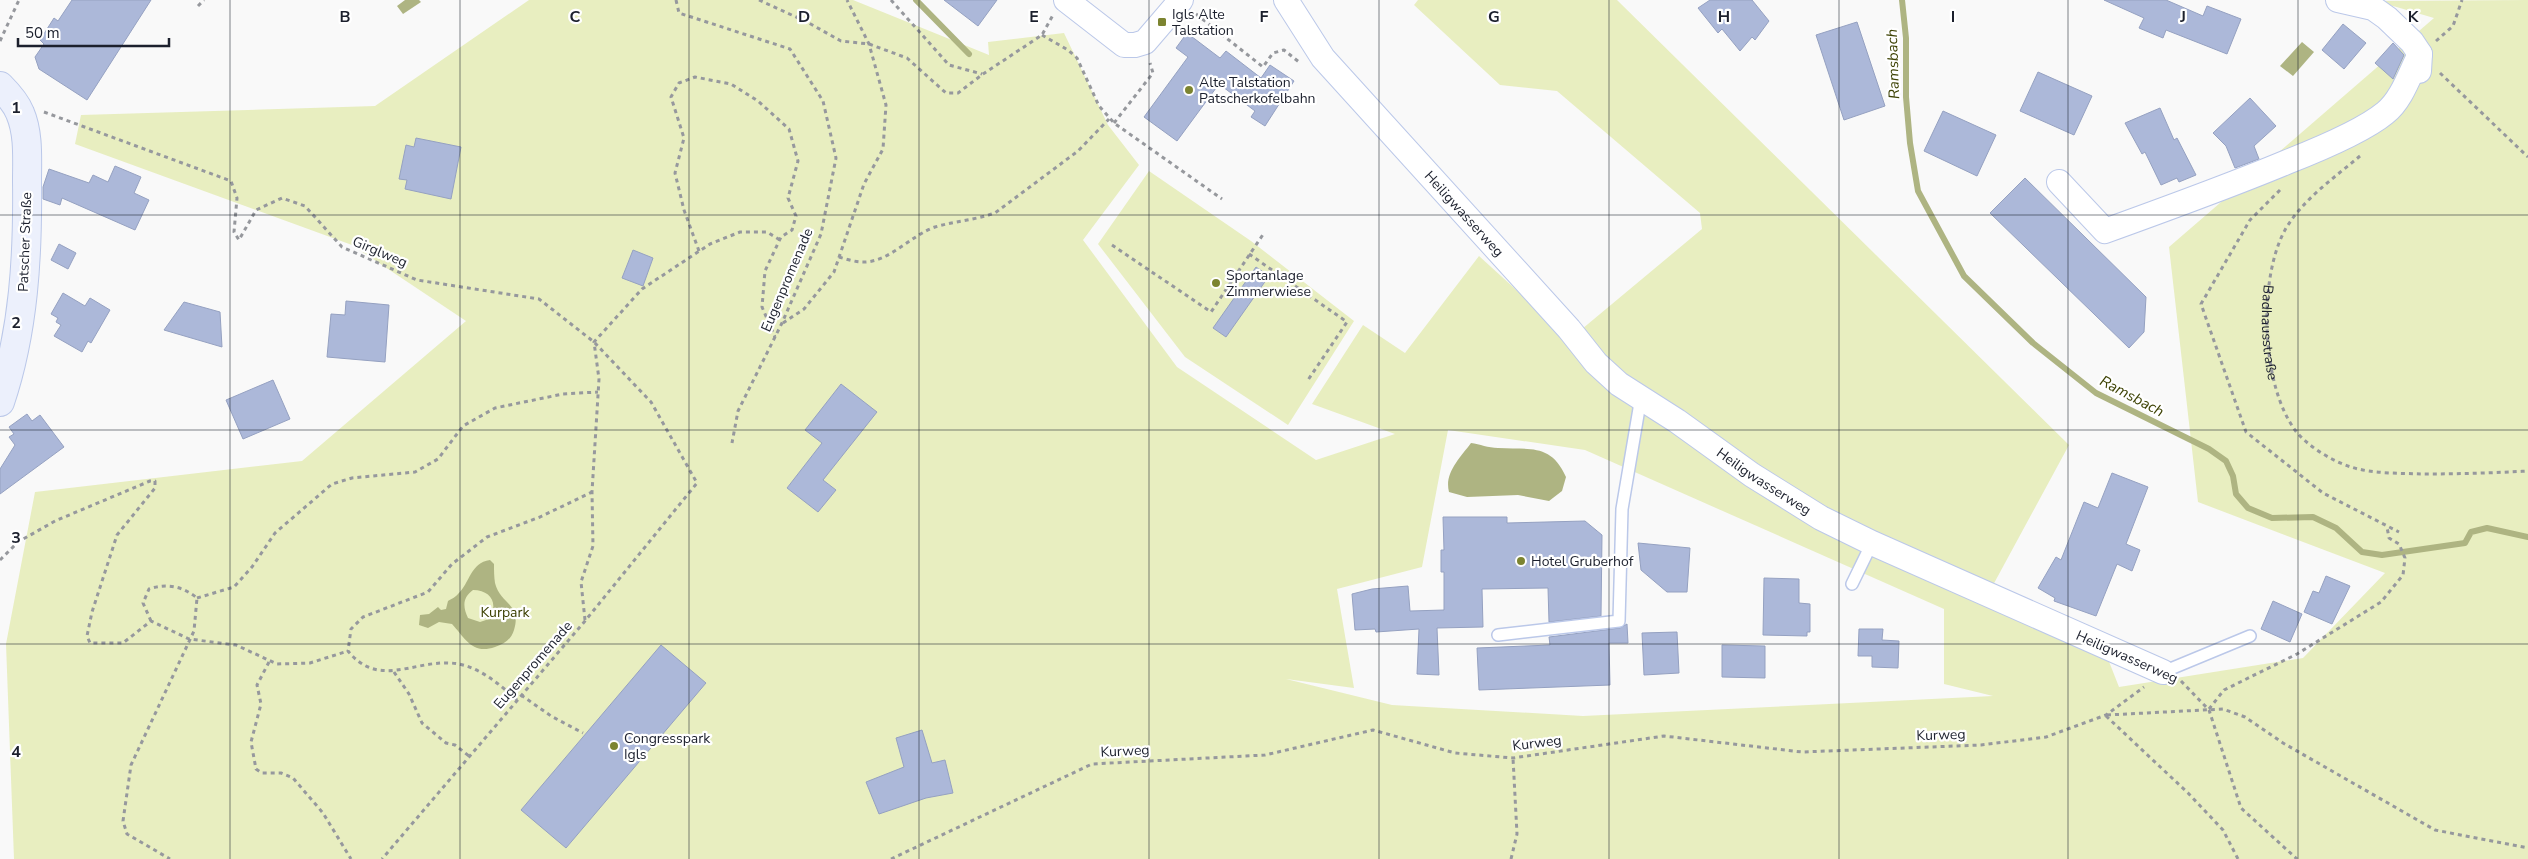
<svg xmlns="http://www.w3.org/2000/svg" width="2528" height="859" font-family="'Nunito Sans',sans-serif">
<rect width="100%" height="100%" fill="#f9f9f9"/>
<path fill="#e8eec0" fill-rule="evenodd" d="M529,0H853L989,55L988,42L1064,33L1108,125L1139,165L1083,240L1177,367L1316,460L1395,434L1312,404L1363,325L1405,353L1479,256L1535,307L1602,385L1769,494L2108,659L2119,687L2303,658L2385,573L2198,502L2169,247L2434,18L2376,1L2528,0V859H14L6,644L35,492L302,461L466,321L352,245L75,144L81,115L375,106ZM1448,430L1585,450L1944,609V684L1993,696L1583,716L1392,705L1286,679L1354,688L1337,589L1422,567Z
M1418,0H1617L2069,445L1992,587L1870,536L1721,447L1608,363L1582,329L1702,229L1700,213L1557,91L1500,85L1414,5Z
M1149,171L1251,241L1354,321L1288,425L1185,357L1098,244Z"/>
<path fill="#aeb482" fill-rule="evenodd" d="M405,0H419L421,2L403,14L397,6Z
M2302,42L2314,52L2293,76L2280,66Z
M1471,443C1480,444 1488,448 1498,448C1530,450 1551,443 1566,477L1562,491L1549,501L1518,495L1467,497L1449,492C1444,473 1460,458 1471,443Z
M490,560L494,564C494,570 494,577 495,583C500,604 522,604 514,630C511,640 504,644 495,647C472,655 465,638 452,624L439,622L428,628L419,625L420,615L429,614L438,607L441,610L446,609L448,601C451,599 456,597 458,594C470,583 470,563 490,560ZM473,590C491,590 499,604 489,619L480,622L468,618C463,607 462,598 473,590Z"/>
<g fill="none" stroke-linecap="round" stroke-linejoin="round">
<path stroke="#aeb482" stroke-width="6" d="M916,0L969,54
M1902,0L1906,38V97L1910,143L1918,191L1964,276L2033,343L2096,393L2209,449L2226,461L2233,476L2236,494L2248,508L2272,518L2313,517L2336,528L2362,552L2382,555L2465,543L2471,532L2487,528L2528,537"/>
</g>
<path fill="#acb8d9" stroke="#95a1c1" d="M72,0H151L87,100L39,69L35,57L44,44L40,40L54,18L58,21Z
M944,0H997L978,26Z
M1710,0H1752L1769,21L1755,40L1752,37L1740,51L1722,29L1718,33L1698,8Z
M2104,0H2166L2203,16L2207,6L2241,19L2227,54L2166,30L2163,38L2139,28L2144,18Z
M1857,22L1885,106L1844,120L1816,35Z
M2343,24L2366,43L2344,69L2322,50Z
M1187,33L1220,58L1226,51L1261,78L1270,65L1294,81L1265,126L1251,117L1255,111L1219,84L1177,141L1144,117L1188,57L1176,48Z
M2393,43L2404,55L2393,79L2375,63Z
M2038,72L2092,96L2074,135L2020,111Z
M2250,98L2276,126L2254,146L2259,159L2235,168L2226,146L2213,133Z
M2160,108L2174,140L2177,138L2196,175L2179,182L2177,178L2161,185L2145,152L2142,154L2125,123Z
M1943,111L1996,135L1977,176L1924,151Z
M416,138L461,147L451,199L405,189L407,180L399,179L406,145L414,147Z
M115,166L141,177L134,193L149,200L135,230L62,198L60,205L43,199V187L49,169L89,183L93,175L108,182Z
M2025,178L2146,297L2144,332L2129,348L1990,213Z
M59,244L76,253L68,269L51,260Z
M633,250L653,258L643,286L622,278Z
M1256,267L1269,276L1226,337L1213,328Z
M63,293L85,306L90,298L110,310L91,343L88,341L82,352L54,336L61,325L56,322L58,318L51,314Z
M346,301L389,305L385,362L327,357L331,314L345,315Z
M184,302L220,312L222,347L164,330Z
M273,380L290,419L243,439L226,400Z
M841,384L877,412L823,480L836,490L818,512L787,488L822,443L805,430Z
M27,414L32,421L40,415L64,447L0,494V469L15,445L9,437L14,434L9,427Z
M2112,473L2148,487L2126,544L2140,550L2132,571L2117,564L2096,616L2054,601L2055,598L2038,588L2056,557L2061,560L2084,502L2098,508Z
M1443,517H1507V523L1585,521L1602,535L1601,616L1549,622L1548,588L1482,589L1483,627L1437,628L1439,675L1417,674L1419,629L1376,632L1375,629L1355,630L1352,594L1372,589L1408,586L1410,611L1444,610V572H1441V550H1444Z
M1638,543L1690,548L1687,592H1667L1641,570Z
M2326,576L2350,586L2332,624L2304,612L2313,591L2319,593Z
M1764,578L1799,579V603L1810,604V632H1807V636L1763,635Z
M2273,601L2302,614L2290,642L2261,629Z
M1627,624L1628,643H1609L1610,685L1479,690L1477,648L1550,645L1549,637L1620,628Z
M1859,629H1883L1882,640L1899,641L1898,668L1872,667V656H1858Z
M1677,632L1679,673L1644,675L1642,633Z
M661,645L706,683L566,848L521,810Z
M1722,645L1765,646V678L1722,677Z
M922,730L932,763L945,760L953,793L926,798L879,814L866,782L904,767L896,738Z"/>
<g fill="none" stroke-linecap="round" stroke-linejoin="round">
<g stroke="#bbc8e9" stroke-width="14">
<path id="service" d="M1852,584L1872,543
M1498,635L1619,621L1622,509L1641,397
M2163,672L2250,636"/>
</g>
<g stroke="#bbc8e9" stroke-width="26">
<g id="minor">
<path d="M1066,0L1124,45H1135L1145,42L1181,0"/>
<path id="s2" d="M1286,0L1323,58L1569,329L1596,363L1619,384L1677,421L1752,475L1821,518L1872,543L2163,672"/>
<path d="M2338,0L2373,8L2387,18L2412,42L2420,54L2419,71"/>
<path d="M2059,182L2105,231C2166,209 2227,187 2287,162C2315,151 2362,132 2385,113C2402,100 2410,73 2420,54"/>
</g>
</g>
<g stroke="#bbc8e9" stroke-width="30">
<path id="secondary" d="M0,86C8,94 16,103 20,113C29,134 27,159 27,181C28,255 24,331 0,402"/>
</g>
<g stroke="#96989d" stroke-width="3" stroke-dasharray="4 4" stroke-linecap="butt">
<path d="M676,0L679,13L790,49L823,101L836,158L821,234L782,323L738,411L732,443"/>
<path d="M759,0L807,22L841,41L869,44L907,58L946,93H958L983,74L1042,35L1053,15"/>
<path d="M891,0L949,65L982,74"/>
<path d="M198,6L204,0"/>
<path d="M1196,14L1263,67L1273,53L1284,50L1299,62"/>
<path d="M1042,35L1068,50L1077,58L1099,106L1114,123L1222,199"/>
<path d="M0,41L19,0"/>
<path d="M2436,41L2453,26L2462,0"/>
<path d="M2440,73L2528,157"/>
<path d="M44,112L231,181L237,198L234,232L239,240L256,210L282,198L305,206L342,247L417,280L539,299L594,342L651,402L697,483L585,621L382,859"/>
<path d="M1114,123L1153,73L1150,63"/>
<path id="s1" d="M2360,156C2334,178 2302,200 2285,230C2258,279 2261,384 2295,430C2307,446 2332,461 2351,467C2373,474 2399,473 2422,474C2458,474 2493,473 2528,471"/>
<path d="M2280,190L2250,220L2201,304L2246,432L2323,493L2399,532"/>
<path d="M1112,245L1211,312L1264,233"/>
<path d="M699,251L684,210L675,173L684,138L671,97L679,83L695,77L731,84L758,101L789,129L798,161L788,198L796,216L792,230L781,237L765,271L762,307L775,337"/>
<path d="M1249,254L1347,322L1308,380"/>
<path d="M839,257C846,259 855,262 862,262C889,263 911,235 935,227C955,221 975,220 995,213L1078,151L1109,119"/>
<path d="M783,323L804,309L834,272L864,184L883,149L886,105L869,44L847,0"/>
<path d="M0,560L18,542L55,521L150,481H155V488L117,535L92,612L87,636L90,643H123L151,621L189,639L236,645L277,664L310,663L348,651"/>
<path d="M197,598L234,587L252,567L275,533L332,484L352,478L415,472L438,459L463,426L495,408L563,394L598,392"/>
<path d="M585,620L581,582L593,546L592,492L599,379L594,342L642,289L710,244L740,232H767L780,240"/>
<path d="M151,621L143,603L149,589C167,583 182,586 197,598L194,631L131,765L123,821L127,834L170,859"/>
<path d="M269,662L257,685L261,704L251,742L256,769L262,773H281L293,778L323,813L351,859"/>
<path d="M394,672L409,694L422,723L446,743L455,745L469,756"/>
<path d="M2181,681L2209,710L2241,808L2297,859"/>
<path d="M521,695L551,716L583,733"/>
<path d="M517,700C498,683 476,664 450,663C412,661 378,688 348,651L351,629L363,617L428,592L452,564L487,537L540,517L592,492"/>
<path d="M2209,709L2224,690L2297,654L2381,602L2403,575L2405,558L2399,544L2389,538L2387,527"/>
<path d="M2107,715L2223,709L2245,717L2283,743L2435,830L2528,848"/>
<path d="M2106,716L2188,793L2223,830L2238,859"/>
<path d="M891,859L1092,764L1265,755L1373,730L1455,753L1513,758L1664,736L1802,752L1981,745L2046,737L2106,715L2144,687"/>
<path d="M1511,859L1517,834L1513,758"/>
</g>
<use href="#service" stroke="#fff" stroke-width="11"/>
<use href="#minor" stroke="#fff" stroke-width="24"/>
<use href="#secondary" stroke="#ecf0fc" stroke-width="28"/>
</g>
<path fill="none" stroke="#1c202d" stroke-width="1" stroke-opacity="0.55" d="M230,0V859M460,0V859M689,0V859M919,0V859M1149,0V859M1379,0V859M1609,0V859M1839,0V859M2068,0V859M2298,0V859M0,215H2528M0,430H2528M0,644H2528"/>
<g fill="#7c8430" stroke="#fff" stroke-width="2">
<rect x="1157" y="17" width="10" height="10" rx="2.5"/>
<circle cx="1189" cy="90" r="5"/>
<circle cx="1216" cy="283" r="5"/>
<circle cx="1521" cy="561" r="5"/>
<circle cx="614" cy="746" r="5"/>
</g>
<g text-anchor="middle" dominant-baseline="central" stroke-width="4.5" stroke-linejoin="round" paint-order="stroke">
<g font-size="14" fill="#1c202d" stroke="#fff" text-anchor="start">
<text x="1172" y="14">Igls Alte<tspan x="1172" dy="16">Talstation</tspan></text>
<text x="1199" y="82">Alte Talstation<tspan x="1199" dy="16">Patscherkofelbahn</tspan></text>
<text x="1226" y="275">Sportanlage<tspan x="1226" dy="16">Zimmerwiese</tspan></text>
<text x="1531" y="561">Hotel Gruberhof</text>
<text x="624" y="738">Congresspark<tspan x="624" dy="16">Igls</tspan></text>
</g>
<g font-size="14" fill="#1c202d" stroke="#fff">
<text stroke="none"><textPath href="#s2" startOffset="279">Heiligwasserweg</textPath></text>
<text transform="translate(25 242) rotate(-88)">Patscher Straße</text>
<text transform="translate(380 252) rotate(23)">Girglweg</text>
<text transform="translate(787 280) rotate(-67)">Eugenpromenade</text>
<text stroke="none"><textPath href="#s1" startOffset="211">Badhausstraße</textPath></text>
<text stroke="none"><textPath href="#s2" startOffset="684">Heiligwasserweg</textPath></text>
<text transform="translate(2127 657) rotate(24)">Heiligwasserweg</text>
<text transform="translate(533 665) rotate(-49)">Eugenpromenade</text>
<text transform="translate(1941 735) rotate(-2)">Kurweg</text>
<text transform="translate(1537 743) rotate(-7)">Kurweg</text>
<text transform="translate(1125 751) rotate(-3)">Kurweg</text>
</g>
<g font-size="14" fill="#3c4002" stroke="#fff">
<text x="505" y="612">Kurpark</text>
</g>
<g font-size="15" font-style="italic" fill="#3d4204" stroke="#fff">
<text transform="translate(1893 64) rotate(-92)">Ramsbach</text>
<text transform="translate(2132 396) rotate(28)">Ramsbach</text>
</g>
</g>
<g font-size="16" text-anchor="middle" font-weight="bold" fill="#1c202d" stroke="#fff" stroke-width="4.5" stroke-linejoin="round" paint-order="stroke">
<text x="345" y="22">B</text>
<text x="575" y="22">C</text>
<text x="804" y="22">D</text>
<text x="1034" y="22">E</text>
<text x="1264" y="22">F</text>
<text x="1494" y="22">G</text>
<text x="1724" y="22">H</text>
<text x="1953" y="22">I</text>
<text x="2183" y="22">J</text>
<text x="2413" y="22">K</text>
<text x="16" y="113">1</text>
<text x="16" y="328">2</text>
<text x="16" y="543">3</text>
<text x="16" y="757">4</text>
</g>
<path d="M18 38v8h151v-8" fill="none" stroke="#1c202d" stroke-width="2.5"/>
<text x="25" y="38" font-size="15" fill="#1c202d" stroke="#ffffff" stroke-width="4" paint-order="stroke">50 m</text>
</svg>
